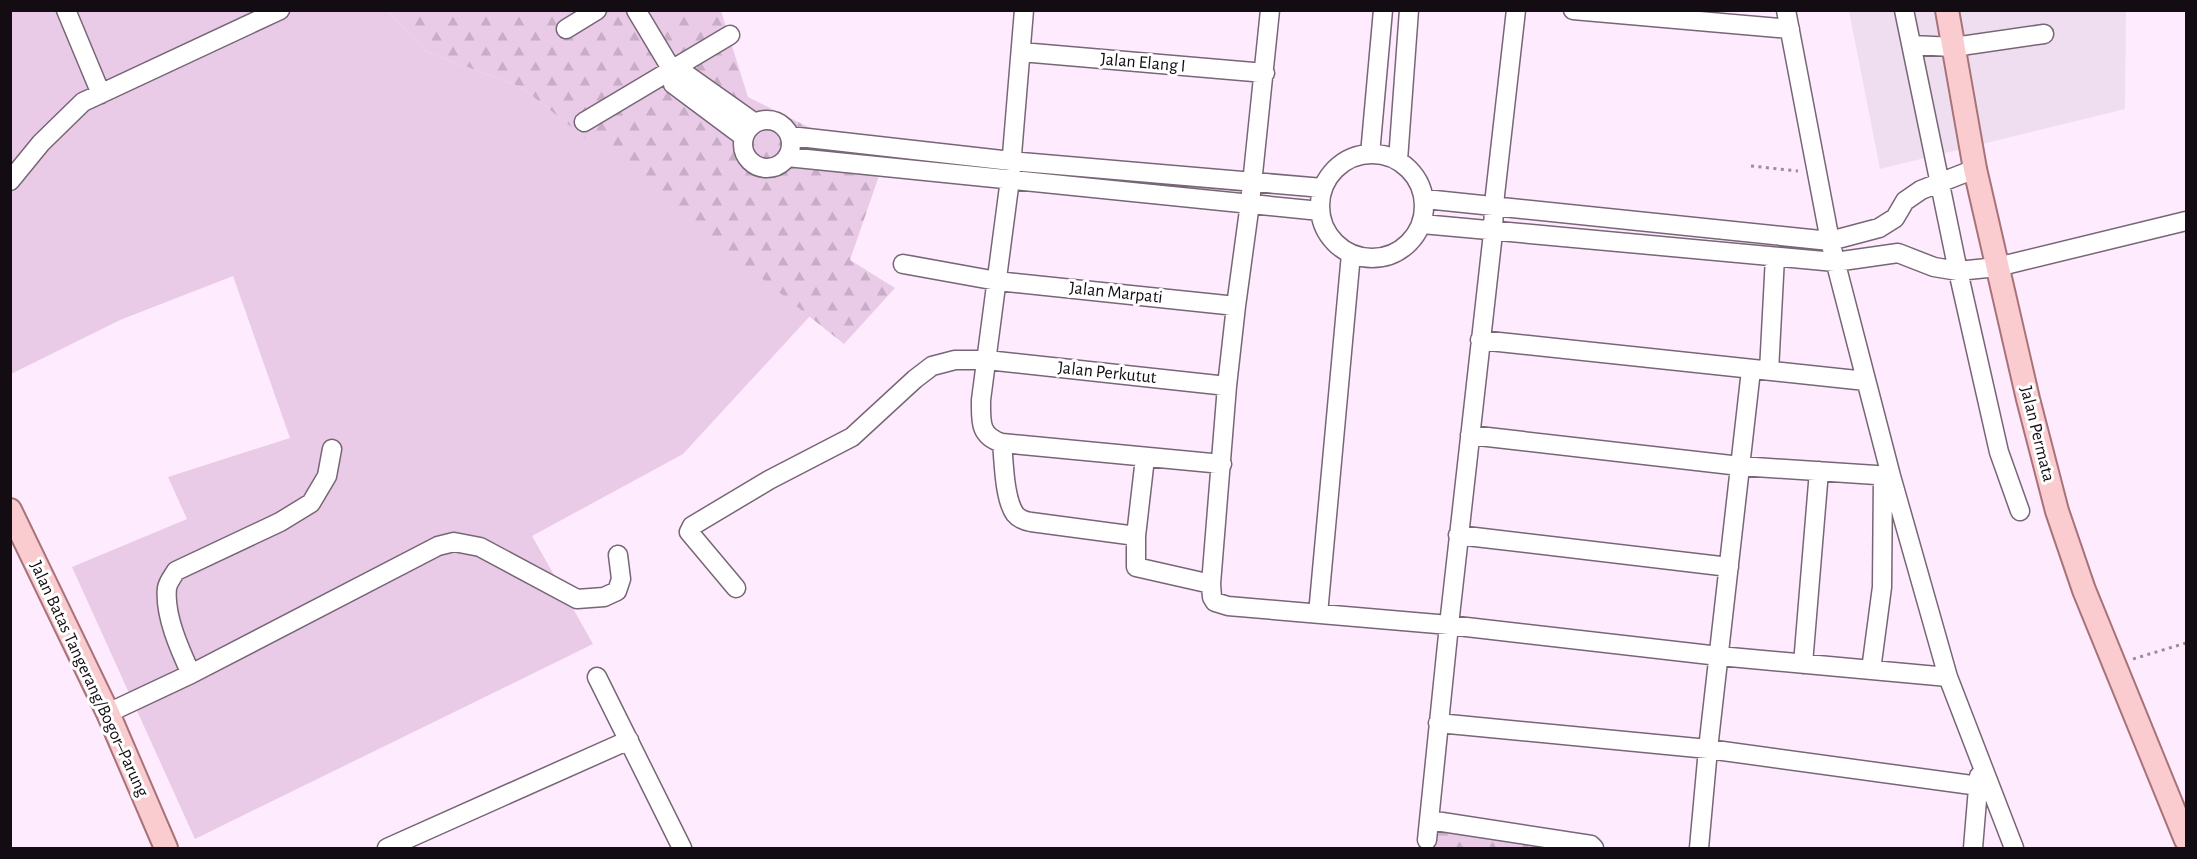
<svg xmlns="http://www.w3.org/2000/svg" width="2197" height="859" font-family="'Alegreya Sans',sans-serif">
<defs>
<pattern id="forest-firs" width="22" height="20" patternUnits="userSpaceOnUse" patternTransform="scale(1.5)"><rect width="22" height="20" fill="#e9cbe7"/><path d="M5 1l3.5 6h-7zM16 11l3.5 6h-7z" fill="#c7adc5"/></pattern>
</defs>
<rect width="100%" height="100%" fill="#ffebfe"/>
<path fill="#eedef0" d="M1849,11H2126L2125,109L1880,169Z"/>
<path fill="#e9cbe7" d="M11,11H387L427,52L521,87L810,316L683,454L532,536L593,644L195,839L72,567L187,519L168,477L290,438L233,276L120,320L11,374Z"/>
<path fill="url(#forest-firs)" d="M387,11H721L748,97L883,164L850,260L895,288L844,344L521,87L427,52Z
M1450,819L1592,848H1425Z"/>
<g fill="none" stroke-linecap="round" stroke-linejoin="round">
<g stroke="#776676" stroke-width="21">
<path id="minor" d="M66,10L101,94
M636,10L672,70L673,84L744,137
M1024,10L1010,179L981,400C981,421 979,436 1002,443L1222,464
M1270,10L1250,203L1236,306L1227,386L1211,584L1212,597L1215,602L1228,606L1449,625L1719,656L1948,677
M1573,10L1790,29
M1786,10L1830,241L1891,476L1948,677L2014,848
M1904,10L1958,271L1999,452L2020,511
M566,29L597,10
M1912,45L1954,47L2044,34
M1021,52L1265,73
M672,70L683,72L755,123
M743 144a24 24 0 1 1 48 0a24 24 0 1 1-48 0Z
M584,122L730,35
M790,136L1011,161L1323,188
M1320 206a52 52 0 1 1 104 0a52 52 0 1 1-104 0Z
M1370,154L1383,10
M787,157L1320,211
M1398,160L1409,10
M10,181L41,143L83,102L280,10
M1425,199L1830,241L1879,228L1895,218L1905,201L1921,190L1975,169
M1422,224L1835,262L1898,253L1934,267L1958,271L1997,267L2186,221
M903,264L997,281L1236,306
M1480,340L1866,381
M1769,371L1775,257
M1470,435L1740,466L1891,476
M1002,443C1004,462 1004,498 1015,514C1019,519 1025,521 1031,522L1136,536
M1145,458L1136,536V567L1211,584
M1458,535L1729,567
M736,588L689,532L692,526L769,480L852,437L915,379L932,366L955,360H987L1227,386
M1318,614L1351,254
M1803,664L1819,471
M1871,670L1882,587L1883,476
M191,674C180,650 164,615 167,588C168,582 173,576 176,571L280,522L311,503L327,476L332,449
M597,677L682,848
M108,713L191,674L438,546L454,542L480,547L577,599L604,597L617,591L621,579L618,555
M1438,723L1708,749L1979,786
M1429,820L1591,845L1594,848
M1427,840L1449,625L1492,242L1495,195L1516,10
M387,848L629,740
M1699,848L1708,749L1751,370
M1973,848L1979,776"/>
</g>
<g stroke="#a77378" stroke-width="26">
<path id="major" d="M1947,10L1975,169L2028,399L2057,511L2084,590L2186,840
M10,510L108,713L166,848"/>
</g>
<path stroke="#9b8d9b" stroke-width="3" stroke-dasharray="3 4.5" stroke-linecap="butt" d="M1751,166L1798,171
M2133,659L2186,643"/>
<use href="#minor" stroke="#fff" stroke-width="18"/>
<use href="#major" stroke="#facccf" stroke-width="22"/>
</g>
<g text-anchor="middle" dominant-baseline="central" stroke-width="6" stroke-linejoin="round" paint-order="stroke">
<g font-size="18" fill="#130d13" stroke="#fff">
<text transform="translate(1143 63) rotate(5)">Jalan Elang I</text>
<text transform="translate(1116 293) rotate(6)">Jalan Marpati</text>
<text transform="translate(1107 373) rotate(6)">Jalan Perkutut</text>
<text transform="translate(2037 434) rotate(76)">Jalan Permata</text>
<text transform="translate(89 679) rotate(65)">Jalan Batas Tangerang/Bogor–Parung</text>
</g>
</g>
<rect width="2197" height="859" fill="none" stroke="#130d13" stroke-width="24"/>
</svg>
